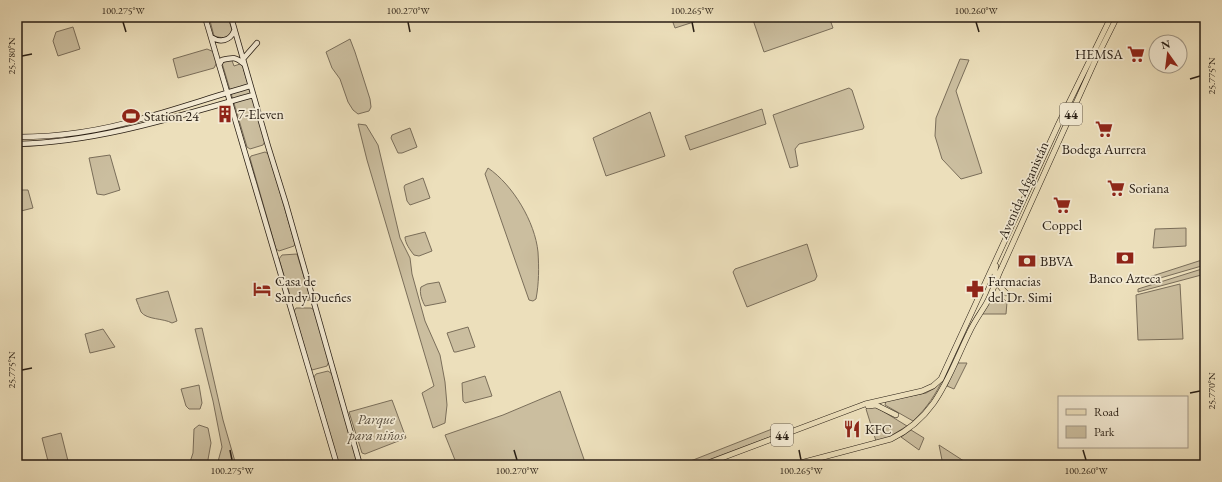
<svg xmlns="http://www.w3.org/2000/svg" width="1222" height="482" font-family="'EB Garamond',serif">
<rect width="100%" height="100%" fill="#ecdfbb"/>
<filter id="stains"><feTurbulence type="fractalNoise" baseFrequency=".005" numOctaves="4"/><feColorMatrix values="0 0 0 0 .2 0 0 0 0 .09 0 0 0 0 .02 0 0 0 .5 -.17"/></filter>
<radialGradient id="worn" r=".72"><stop offset=".6" stop-color="#630" stop-opacity="0"/><stop offset="1" stop-color="#630" stop-opacity=".3"/></radialGradient>
<path fill="#cbbe9f" stroke="#7a6e5a" d="M209,17H228L233,33C228,39 221,38 214,36Z
M671,17H706V18L675,28Z
M752,17H829L833,28L764,52Z
M73,27L80,49L58,56L53,41L56,32Z
M350,39L355,52L370,99L371,107L369,111L358,114L353,110L348,102L340,79L332,68L326,52Z
M207,49L214,52L217,62L214,68L178,78L173,59Z
M231,58L234,66L240,64L243,67L265,141L263,145L250,149L247,147L222,63Z
M960,59L969,60L956,91L982,173L961,179L942,159L935,136L936,118Z
M849,88L852,90L864,127L863,129L799,144L795,149L798,166L790,168L773,115Z
M762,109L766,124L690,150L685,136Z
M650,112L665,156L606,176L593,138L595,137Z
M358,124L366,125L378,145L400,238L410,258L412,274L425,321L440,355L445,382L447,405L445,423L433,428L422,393L434,386L367,160Z
M410,128L417,147L402,153H398L391,138L392,135Z
M265,152L269,154L295,244L294,246L279,251L276,249L250,158L251,156Z
M110,155L120,190L104,195L97,194L89,158Z
M488,168C513,185 535,222 538,252C539,268 539,283 536,299L533,301L529,300L485,174Z
M423,178L430,198L410,205L407,201L404,187L405,185Z
M17,190H28L33,208L17,212Z
M1186,228V246L1153,248L1155,229Z
M425,232L432,251L419,256L414,255C410,250 405,243 405,237Z
M807,244L817,276L815,280L747,307L733,272L735,269Z
M297,254L311,300L292,302L279,259L282,255Z
M1205,259V265L1143,283L1141,282L1143,279Z
M1205,268V274L1138,292V289Z
M439,282L446,302L425,306C422,301 419,292 421,287L427,284Z
M1180,284L1183,339L1138,340L1136,295Z
M168,291L177,321L172,323C163,318 147,320 141,312C139,308 138,303 136,299Z
M1004,299L1007,302L1006,314H980L992,300Z
M296,308H311L314,310L329,361L327,366L312,370L310,367L294,311Z
M468,327L475,347L456,352H454L447,333Z
M202,328L223,420L236,465H217L222,447L213,401L195,329Z
M103,329L115,347L90,353L85,334Z
M956,363H967L954,389L947,386Z
M328,371L332,374L357,458L355,460L341,464L338,463L314,381V377L316,374Z
M485,376L492,396L465,403L463,401L462,383Z
M944,377C936,394 927,408 913,421L885,405L886,401L926,393L935,388Z
M199,385L202,403L200,409H189L186,406L181,389Z
M560,391L586,465H457L445,435L503,415Z
M392,400L406,438L365,454L362,453L349,412Z
M868,407H876L907,426L889,437L876,441L866,409Z
M199,425L208,428L211,443L207,465H189L193,453L194,429Z
M772,429L775,435L695,465H690L688,462Z
M911,430L924,438L919,450L901,437Z
M61,433L69,465H49L42,438Z
M939,445L970,465H943Z"/>
<g fill="none" stroke-linecap="round" stroke-linejoin="round">
<g stroke="#281e14" stroke-width="6">
<path id="secondary" d="M205,17L337,465
M231,17L268,146L286,204L360,465
M211,37C220,43 230,41 234,31
M243,59L257,43
M219,65L222,60C233,57 236,57 244,64
M17,137C58,137 104,130 144,118C180,108 215,96 250,86
M17,144C98,142 175,117 253,95"/>
</g>
<g stroke="#281e14" stroke-width="6">
<path id="primary" d="M996,266C992,278 998,285 1006,293
M868,406L876,405L896,415
M676,465H677
M703,465L865,404L922,391L933,386L941,379L1059,123L1111,17
M793,465L891,439C938,416 948,376 969,333C974,322 980,314 986,304C993,292 996,279 1002,267L1095,61L1117,17"/>
</g>
<use href="#secondary" stroke="#f3ead3" stroke-width="4.5"/>
<use href="#primary" stroke="#ecdfbb" stroke-width="5"/>
</g>
<path fill="none" stroke="#281e14" stroke-width="1.5" d="M123,22L126,32M408,22L410,32M692,22L694,32M976,22L979,32M22,56L32,54M1190,79L1200,76M22,370L32,368M1190,393L1200,391M230,450L232,460M514,450L517,460M799,450L801,460M1083,450L1086,460"/>
<defs>
<g id="supermarket-bare" transform="scale(1.38)"><path d="M-6-5.5h2.5l.6 2H6L4.5 2H-2.5L-4.4-4H-6ZM-1.5 3.2a1.3 1.3 0 1 0 .1 0ZM3 3.2a1.3 1.3 0 1 0 .1 0Z" fill="#8f2418" stroke="#f3ead3" stroke-width="2.5" paint-order="stroke"/></g>
<g id="building-bare" transform="scale(1.38)"><path d="M-4-6H4V6H1V3H-1V6H-4ZM-2.5-4.3h1.7v1.8h-1.7ZM.8-4.3h1.7v1.8H.8ZM-2.5-1h1.7V.8h-1.7ZM.8-1h1.7V.8H.8Z" fill="#8f2418" stroke="#f3ead3" stroke-width="2.5" paint-order="stroke"/></g>
<g id="stadium-bare" transform="scale(1.38)"><path d="M0-5a6.5 5 0 1 0 0 10a6.5 5 0 1 0 0-10ZM-3.5-1.8h7v3.6h-7Z" fill="#8f2418" stroke="#f3ead3" stroke-width="2.5" paint-order="stroke"/></g>
<g id="bank-bare" transform="scale(1.38)"><path d="M-6-4H6V4H-6ZM0-2.3a2.3 2.3 0 1 0 0 4.6a2.3 2.3 0 1 0 0-4.6Z" fill="#8f2418" stroke="#f3ead3" stroke-width="2.5" paint-order="stroke"/></g>
<g id="hotel-bare" transform="scale(1.38)"><path d="M-6-4.5h1.5V1H6V5H4.5V3h-9V5H-6ZM-4 0a1.8 1.8 0 1 1 3.6 0ZM.5 0V-2.5h3Q6-2.5 6 0Z" fill="#8f2418" stroke="#f3ead3" stroke-width="2.5" paint-order="stroke"/></g>
<g id="pharmacy-bare" transform="scale(1.38)"><path d="M-2-6h4v4h4v4h-4v4h-4v-4h-4v-4h4Z" fill="#8f2418" stroke="#f3ead3" stroke-width="2.5" paint-order="stroke"/></g>
<g id="restaurant-bare" transform="scale(1.38)"><path d="M-5-6h1v4h1v-4h1v4h1v-4h1v5L-1.5 .5V6h-2V.5L-5-1ZM5-6V6H3V1.5H1.5Q1.5-4 5-6Z" fill="#8f2418" stroke="#f3ead3" stroke-width="2.5" paint-order="stroke"/></g>
</defs>
<g fill-rule="evenodd">
<use href="#supermarket-bare" x="1136" y="54"/>
<use href="#building-bare" x="225" y="114"/>
<use href="#stadium-bare" x="131" y="116"/>
<use href="#supermarket-bare" x="1104" y="129"/>
<use href="#supermarket-bare" x="1116" y="188"/>
<use href="#supermarket-bare" x="1062" y="205"/>
<use href="#bank-bare" x="1125" y="258"/>
<use href="#bank-bare" x="1027" y="261"/>
<use href="#hotel-bare" x="262" y="289"/>
<use href="#pharmacy-bare" x="975" y="289"/>
<use href="#restaurant-bare" x="852" y="429"/>
</g>
<g text-anchor="middle" dominant-baseline="central" stroke-width="3.5" stroke-linejoin="round" paint-order="stroke">
<g fill="#f3ead3" stroke="#655b4d" stroke-width="1">
<rect x="1060" y="103" width="22" height="22" rx="3"/>
<rect x="771" y="424" width="22" height="22" rx="3"/>
</g>
<g font-size="13" font-weight="bold" fill="#281e14">
<text x="1071" y="114">44</text>
<text x="782" y="435">44</text>
</g>
<g font-size="14" fill="#281e14" stroke="#f3ead3" text-anchor="start">
<text x="1123" y="54" text-anchor="end">HEMSA</text>
<text x="238" y="114">7-Eleven</text>
<text x="144" y="116">Station 24</text>
<text x="1104" y="149" text-anchor="middle">Bodega Aurrera</text>
<text x="1129" y="188">Soriana</text>
<text x="1062" y="225" text-anchor="middle">Coppel</text>
<text x="1040" y="261">BBVA</text>
<text x="1125" y="278" text-anchor="middle">Banco Azteca</text>
<text x="275" y="281">Casa de<tspan x="275" dy="16">Sandy Dueñes</tspan></text>
<text x="988" y="281">Farmacias<tspan x="988" dy="16">del Dr. Simi</tspan></text>
<text x="865" y="429">KFC</text>
</g>
<g font-size="14" fill="#281e14" stroke="#f3ead3">
<text transform="translate(1023 190) rotate(-66)">Avenida Afganistán</text>
</g>
<g font-size="14" font-style="italic" fill="#594e3e" stroke="#f3ead3">
<text x="376" y="419">Parque<tspan x="376" dy="16">para niños</tspan></text>
</g>
</g>
<rect width="1222" height="482" fill="none" stroke="#ecdfbb" stroke-width="44"/>
<rect x="1058" y="396" width="130" height="52" fill="#f3ead3" stroke="#a29887"/>
<rect x="1066" y="409" width="20" height="6" fill="#ecdfbb" stroke="#a29887"/>
<text x="1094" y="416" font-size="12" fill="#281e14">Road</text>
<rect x="1066" y="426" width="20" height="12" fill="#cbbe9f" stroke="#a29887"/>
<text x="1094" y="436" font-size="12" fill="#281e14">Park</text>
<g transform="translate(1168 54) rotate(346)"><circle r="19" fill="#f3ead3" stroke="#a29887"/>
<path d="M0-3L7 15L0 10L-7 15Z" fill="#8f2418"/>
<text y="-6" font-size="11" font-weight="bold" text-anchor="middle" fill="#281e14">N</text>
</g>
<rect x="22" y="22" width="1178" height="438" fill="none" stroke="#281e14" stroke-width="1.5"/>
<g font-size="10" text-anchor="middle" fill="#281e14">
<text x="123" y="14">100.275°W</text>
<text x="408" y="14">100.270°W</text>
<text x="692" y="14">100.265°W</text>
<text x="976" y="14">100.260°W</text>
<text transform="translate(11 56) rotate(-90)" y="4">25.780°N</text>
<text transform="translate(1211 76) rotate(-90)" y="4">25.775°N</text>
<text transform="translate(11 370) rotate(-90)" y="4">25.775°N</text>
<text transform="translate(1211 391) rotate(-90)" y="4">25.770°N</text>
<text x="232" y="474">100.275°W</text>
<text x="517" y="474">100.270°W</text>
<text x="801" y="474">100.265°W</text>
<text x="1086" y="474">100.260°W</text>
</g>
<rect width="100%" height="100%" filter="url(#stains)"/>
<rect width="100%" height="100%" fill="url(#worn)"/>
</svg>
